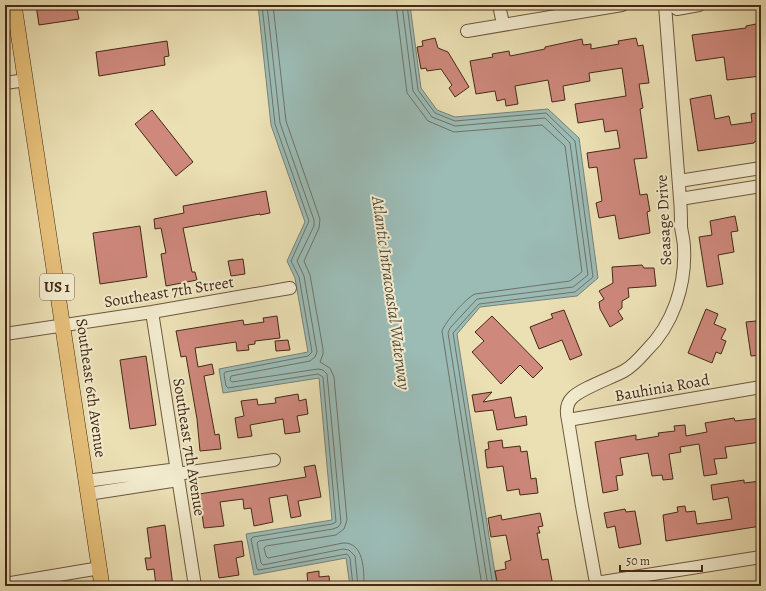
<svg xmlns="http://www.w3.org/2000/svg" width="766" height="591" font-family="Alegreya,serif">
<rect width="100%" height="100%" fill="#ebe0b4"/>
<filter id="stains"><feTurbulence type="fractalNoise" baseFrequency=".005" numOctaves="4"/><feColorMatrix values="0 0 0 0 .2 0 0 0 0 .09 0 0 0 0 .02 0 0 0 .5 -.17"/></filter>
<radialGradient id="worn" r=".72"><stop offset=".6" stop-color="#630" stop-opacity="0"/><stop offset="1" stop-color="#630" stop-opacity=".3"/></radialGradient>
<path fill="#9bbbb5" stroke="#788175" d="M258,5H410L421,88L437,110L455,117L548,109L579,138L598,278L577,296L480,307L457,334L497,586H350L346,558L254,575L246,534L332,520L319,378L223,393L219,369L308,352L295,278L287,261L305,222L271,125Z"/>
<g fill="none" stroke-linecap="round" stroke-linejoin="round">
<path stroke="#707266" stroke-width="1" d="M262,5L275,124L309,221L291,261L299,277L312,352L308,356L225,372L224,374L226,386L228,388L318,374L323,377L336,522L332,524L253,537L251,539L257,569L259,570L347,554L350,558L353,586
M267,5L280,123L314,220V226L297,261L304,276L317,352L315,357L310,361L231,376L230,380L232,382L318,369L323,370L327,374L341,523L338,527L333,529L259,541L257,543L261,563L263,565L343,549L349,550L355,556L358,586
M273,5L286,121L320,219L319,228L304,261L310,275L323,349V354L320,362L330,368L334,377L347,520L344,529L336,535L266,546L264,548L266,556L268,558L343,543C364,542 364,570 364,586
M396,5L407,93L428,121L454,132L542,125L565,146L582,272L570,281L475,294C466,298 445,322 442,331L482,586
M402,5L413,91L432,117L455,126L545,118L570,143L588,275L573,287L477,299L450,328L448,333L488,586
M407,5L418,90L435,113L455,121L546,113L575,141L593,277L575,292L479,304L453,333L493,586"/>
</g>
<path fill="#ce887c" stroke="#442916" d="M36,5H76L79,19L39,25Z
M761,23V76L727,80L724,57L696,61L692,35L746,28V26Z
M435,38L438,48L448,52L469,87L455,97L449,88L452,85L441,69L427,71L426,68L421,69L417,47L423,46L422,41Z
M636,38L638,46L643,45L649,83L639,84L643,108L640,109L647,158L634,159L640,195L647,194L650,211L647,212L650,233L619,239L615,215L599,218L596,203L602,201L597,167L589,168L587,153L620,148L617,130L605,132L603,119L578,123L575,104L626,96L622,68L589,73L590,81L563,86L565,100L552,102L548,80L515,86L518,104L506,106L505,99L497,101L495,91L476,94L470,61L493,57L492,54L509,51L510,56L545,49V47L582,39L583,45L591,44V49L619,44L618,41Z
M167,41L169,56L164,57L165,65L99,76L96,52Z
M711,95L715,119L729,116L731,125L752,122L751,114L761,112V140L754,142V143L698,151L690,99Z
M152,110L193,162L176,176L135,124Z
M266,191L270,213L260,215V214L183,228L192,272H195L197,280L166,286L161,254L166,253L161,228L155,229L154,219L184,213L183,206Z
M735,216L738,231L731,232L734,252L718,255L723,284L707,287L699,237L712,235L710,221Z
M140,226L147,277L100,284L93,233Z
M243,259L245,274L231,276L228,261Z
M642,265L644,268H654L656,286L628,288L629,297L622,301V308L618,311L623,319L610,327L600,309L599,302L604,299L599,291L613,283L612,267Z
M706,309L718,314L714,324L726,329L721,339L726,341L721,354L716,352L712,363L688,353Z
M564,310L582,355L570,360L562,340L539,349L530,327L553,318L551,314Z
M277,316L280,338L255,341V344L248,345L249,350L237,351L236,342L195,348L198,367L212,364L214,374L204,376L215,435L219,434L221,449L200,451L197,419L186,356L181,357L176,331L243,320L244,325L264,322L263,318Z
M492,316L543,368L533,378L520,365L501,384L472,352L484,341L475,332Z
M756,321L758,330H761V355L751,356L746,322Z
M288,340L290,350L276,351L275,341Z
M146,356L156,425L130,429L120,360Z
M492,392L483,402L511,397L515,418L526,416L527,425L497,430L493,410L475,412L472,395Z
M298,394L299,401L306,399L308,414L297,416L300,432L285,434L283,419L250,425L252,436L238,438L235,418L244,416L241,401L257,399L258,405L276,403L275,398Z
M734,418L735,421L761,418V442L725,447L727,458L714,459L717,474L704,476L699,444L680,447L681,452L669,454L673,479L663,480L662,475L652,476L648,453L620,458L623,475L616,476L618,490L603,493L595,442L636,435V440L659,436L658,433L675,431L674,426L685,425L686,436L707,432L705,423Z
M502,440L503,448L520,446L521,452L527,451L531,479L536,478L538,493L520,495L519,489L507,491L503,466L487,468L485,450L489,449L488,442Z
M315,465L321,497L298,501L301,516L291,518L287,495L269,498L273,522L254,526L251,508L244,509L243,499L220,502L224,526L204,528L199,494L306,477L304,467Z
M744,480V483L761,481V526L666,541L663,515L678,512L677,507L685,506L686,512L695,511L697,524L732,519L728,497L713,500L711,485Z
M625,509L626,512L635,511L641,544L619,548L615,526L607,528L604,513Z
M540,513L543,526L538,527L540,533H537L542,560L548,559L553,586H498L495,571L506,569L505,562L511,560L506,535L491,537L488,518L501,515L502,520Z
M165,525L173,586H156L154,569L147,570L145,558H151L147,528Z
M242,541L244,556L236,558L239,575L219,578L214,545Z
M319,571V577L329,576L330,586H308L307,573Z"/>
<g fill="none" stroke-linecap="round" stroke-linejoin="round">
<g stroke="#6e573e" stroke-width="14">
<path id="minor" d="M499,5L503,24
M673,5L677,9L699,5
M467,31L622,5
M5,83L26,80
M679,181L761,168
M680,199L761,186
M152,312L195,586
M5,334L152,312L290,288
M568,420L761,387
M86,481L170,470L177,474
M88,494L172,481L177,474L274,460
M596,583L582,506L568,420C566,412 566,404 572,398C580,389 611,378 624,371C633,366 639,359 646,351C673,325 686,285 684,248C684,241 682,234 681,227C681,217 681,208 680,199L665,5
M596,583L761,557
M5,584L100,568"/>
</g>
<g stroke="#442916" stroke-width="16">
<path id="major" d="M14,5L102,586"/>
</g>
<use href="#minor" stroke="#f2ebce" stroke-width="12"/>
<use href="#major" stroke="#e6c07a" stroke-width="15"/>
</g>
<g text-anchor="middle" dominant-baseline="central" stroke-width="4" stroke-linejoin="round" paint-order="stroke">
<rect fill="#f2ebce" stroke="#78634d" stroke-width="1" x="40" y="274" width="34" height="26" rx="3"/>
<g font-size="15" font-weight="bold" fill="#442916">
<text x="57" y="287">US 1</text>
</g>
<g font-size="16" fill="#442916" stroke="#f2ebce">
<text transform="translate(664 220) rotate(-93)">Seasage Drive</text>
<text transform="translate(169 292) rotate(-9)">Southeast 7th Street</text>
<text transform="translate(91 388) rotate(82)">Southeast 6th Avenue</text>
<text transform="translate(662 388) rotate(-10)">Bauhinia Road</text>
<text transform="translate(189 447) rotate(81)">Southeast 7th Avenue</text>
</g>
<g font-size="17" font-style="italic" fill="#5a4e3e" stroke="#f2ebce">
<text transform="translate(391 293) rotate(82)">Atlantic Intracoastal Waterway</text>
</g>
</g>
<rect width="766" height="591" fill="none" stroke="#ebe0b4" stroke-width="20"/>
<rect x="6" y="6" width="754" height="579" fill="none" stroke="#442916" stroke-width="2"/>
<rect x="10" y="10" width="746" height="571" fill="none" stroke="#442916"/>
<path d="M620 565v6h82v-6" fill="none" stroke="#442916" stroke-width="2"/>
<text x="626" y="565" font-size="12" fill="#442916" stroke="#f2ebce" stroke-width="3" paint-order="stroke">50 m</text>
<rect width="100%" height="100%" filter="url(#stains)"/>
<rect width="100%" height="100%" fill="url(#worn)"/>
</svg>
